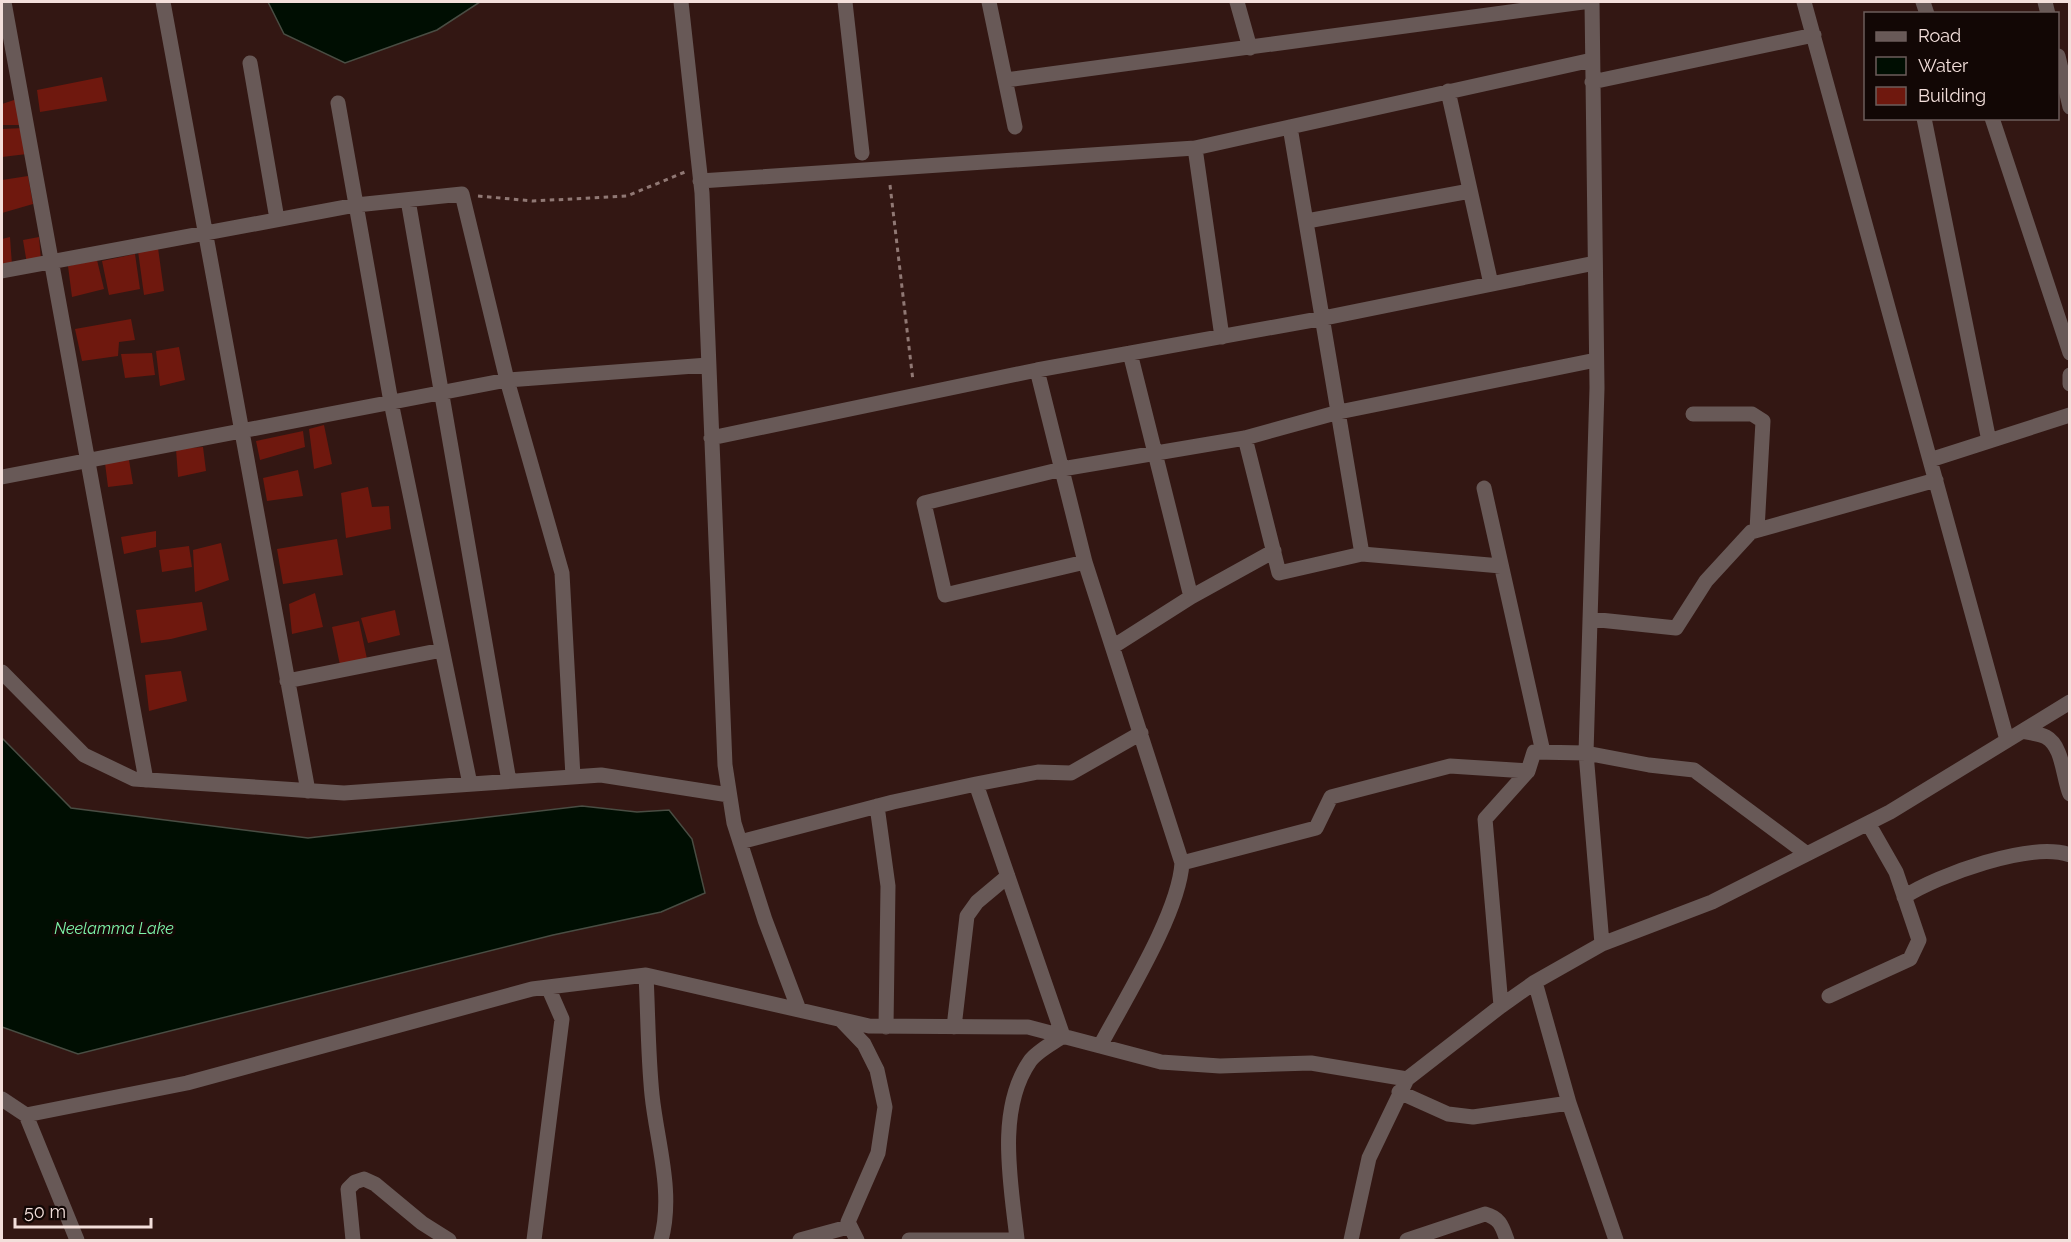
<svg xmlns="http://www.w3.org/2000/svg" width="2071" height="1242" font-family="Raleway,sans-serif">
<rect width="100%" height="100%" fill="#331713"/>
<path fill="#000e02" stroke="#494d43" stroke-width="1.5" d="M268,2H480L437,30L345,63L284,34Z
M2,738L71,808L308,838L582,806L637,812L669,810L692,839L705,893L661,912L553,935L78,1054L2,1027Z"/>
<path fill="#6f180e" d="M102,77L107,101L40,112L37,90Z
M17,99L21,125H2V104Z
M24,128L27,154L2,157V129Z
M28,176L33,204L2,213V180Z
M10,237L12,265L2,267V239Z
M39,237L41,260L27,264L23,240Z
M158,248L164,291L144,295L138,251Z
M135,254L140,289L109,295L102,261Z
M97,260L104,289L72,297L68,266Z
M131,319L135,340L119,342L118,356L82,361L75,329Z
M179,347L185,380L160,386L156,351Z
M152,353L155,375L125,378L121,354Z
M324,425L332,464L314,469L309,429Z
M303,431L305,447L260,460L256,441Z
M203,447L206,471L178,477L176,449Z
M129,460L133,484L108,487L105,463Z
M298,470L303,496L267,501L263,478Z
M368,487L372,507L389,506L391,529L346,538L341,493Z
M156,531V547L124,554L121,537Z
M337,539L343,575L283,584L277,549Z
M221,543L229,580L195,592L193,550Z
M189,546L192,567L162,572L159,550Z
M315,593L323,627L292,634L289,604Z
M202,602L207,630L171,639L141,643L136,610Z
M395,610L400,635L368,643L361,618Z
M359,621L367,659L340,665L332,627Z
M181,671L187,701L149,711L145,675Z"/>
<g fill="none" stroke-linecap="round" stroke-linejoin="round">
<path stroke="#907874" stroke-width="3" stroke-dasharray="4.5 4.5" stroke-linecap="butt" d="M890,185L913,381
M478,196L533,201L627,196L685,172"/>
<path stroke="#685957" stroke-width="15" d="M4,2L146,780
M163,2L308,791
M681,2L702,193L725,765L734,823L765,920L799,1010
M845,2L862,153
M989,2L1015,127
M1237,2L1250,48
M1592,2L1597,388L1586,753L1602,944
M1804,2L2007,740
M1923,2L1927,14
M2045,2L2048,14
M2058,56L2070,107
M250,63L277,219
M1006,80L1583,2
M1592,82L1814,35
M1448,91L1491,284
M338,103L391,402L470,784
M1924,118L1989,441
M1992,118L2070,353
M1195,148L1222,337
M700,181L1195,148L1592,60
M408,200L509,781
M1307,221L1470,191
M2,271L356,205L462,194L507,380L562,573L573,777
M1130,353L1191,597
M1037,370L1085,562L1182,863C1179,913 1125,999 1100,1046
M2070,375V384
M1693,414H1752L1763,421L1757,530
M711,438L1037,370L1324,318L1595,263
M1245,438L1279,573L1362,554L1290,127
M1930,460L2070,415
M2,477L507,380L708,365
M1484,488L1543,752
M1362,554L1501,566
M1085,562L945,595L924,503L1062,469L1245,438L1339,412L1596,360
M1590,619L1676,628L1706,581L1751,532L1936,480
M1114,646L1191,597L1274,551
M2,672L84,755L134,779L344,793L601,775L729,795
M287,681L442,650
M2023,731C2030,733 2040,734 2046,737C2063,746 2063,778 2070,794
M976,784L1063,1036C1053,1043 1037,1051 1030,1061C996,1110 1011,1184 1017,1239
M877,806L888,886L886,1027
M740,842L893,802L976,784L1038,772L1071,773L1141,733
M1182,863L1316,828L1331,797L1450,766L1528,771L1534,752L1586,753L1649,765L1694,770L1807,854
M1904,897C1938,875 2031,841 2070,855
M646,975C648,1015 648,1055 652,1095C657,1143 674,1192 661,1240
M1535,982L1569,1103L1616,1240
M1829,996L1910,959L1919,940L1896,872L1868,823
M1501,1006L1485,819L1528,771
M841,1020L864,1044L877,1070L885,1107L878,1153L848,1222L857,1240
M954,1027L967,916L977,902L1008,876
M1399,1092L1448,1114L1473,1117L1569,1103
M2,1099L26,1115L77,1240
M26,1115L187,1083L532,989L646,975L869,1026L1028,1027L1161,1062L1220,1066L1311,1063L1407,1079
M353,1240L348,1189L355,1182L364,1179L375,1184L422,1223L449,1240
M534,1240L562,1019L548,987
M800,1240L848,1227
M909,1240H1016
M1351,1240L1369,1158L1407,1079L1501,1006L1535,982L1602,944L1712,902L1890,812L2070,702
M1407,1240L1485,1214C1500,1218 1502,1226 1507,1240"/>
</g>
<g text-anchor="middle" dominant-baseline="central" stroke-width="6" stroke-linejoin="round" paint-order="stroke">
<g font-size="16" font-style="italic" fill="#7ef5aa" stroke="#120705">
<text x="114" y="928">Neelamma Lake</text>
</g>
</g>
<rect width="2071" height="1242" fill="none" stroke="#f3dfdb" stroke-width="6"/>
<rect x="1864" y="12" width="195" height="108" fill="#120705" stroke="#6c5d5b" stroke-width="1.5"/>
<rect x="1876" y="32" width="30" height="9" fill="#685957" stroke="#6c5d5b" stroke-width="1.5"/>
<text x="1918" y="42" font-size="18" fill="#f3dfdb">Road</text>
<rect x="1876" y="57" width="30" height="18" fill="#000e02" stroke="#6c5d5b" stroke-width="1.5"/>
<text x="1918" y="72" font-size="18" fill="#f3dfdb">Water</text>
<rect x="1876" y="87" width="30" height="18" fill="#6f180e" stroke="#6c5d5b" stroke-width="1.5"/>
<text x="1918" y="102" font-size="18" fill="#f3dfdb">Building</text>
<path d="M15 1218v9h136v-9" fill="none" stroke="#f3dfdb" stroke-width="3"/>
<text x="24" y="1218" font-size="18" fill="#f3dfdb" stroke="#120705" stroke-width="4.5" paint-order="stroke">50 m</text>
</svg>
